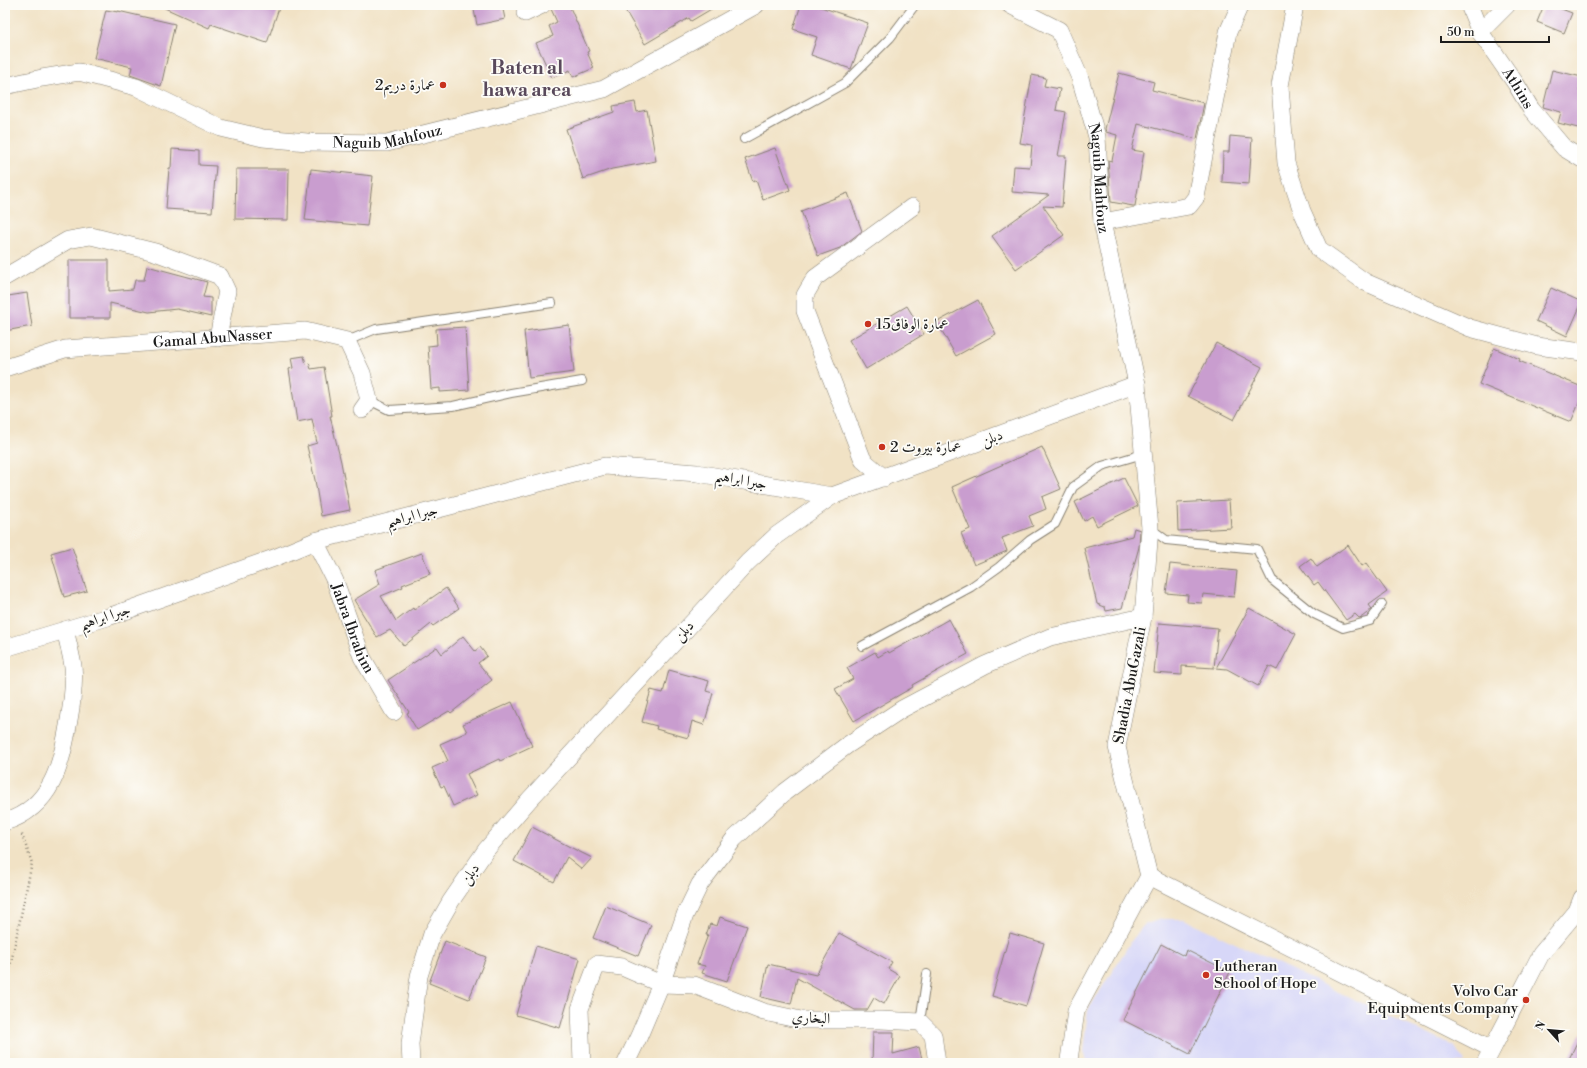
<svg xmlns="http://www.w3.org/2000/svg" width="1587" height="1068" font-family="'Libre Bodoni',Amiri,serif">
<rect width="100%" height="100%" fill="#fdfcf7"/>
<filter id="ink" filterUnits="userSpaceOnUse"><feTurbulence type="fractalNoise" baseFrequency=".025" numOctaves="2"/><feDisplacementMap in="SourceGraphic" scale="8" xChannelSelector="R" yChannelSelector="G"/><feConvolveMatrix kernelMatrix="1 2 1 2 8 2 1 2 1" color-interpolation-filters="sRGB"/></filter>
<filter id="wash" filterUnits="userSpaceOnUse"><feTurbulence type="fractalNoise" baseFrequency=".012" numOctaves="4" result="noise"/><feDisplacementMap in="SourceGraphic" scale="16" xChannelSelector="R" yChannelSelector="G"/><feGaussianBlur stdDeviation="0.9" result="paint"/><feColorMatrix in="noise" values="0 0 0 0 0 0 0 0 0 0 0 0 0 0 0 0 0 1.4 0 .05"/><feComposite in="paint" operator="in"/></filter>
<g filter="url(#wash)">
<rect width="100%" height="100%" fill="#f1e2c5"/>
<path fill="#d7d7f8" d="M1161,919H1184L1455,1047L1464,1060L1465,1063H1087L1083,1052L1088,1010L1132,940L1144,925Z"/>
<g id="blocks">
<path fill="#c99dcf" d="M158,5H280L267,43L211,24L209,28Z
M473,5H502L505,19L477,25Z
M552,5H569L589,51L587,52L594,68L573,77L570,70L552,78L536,43L553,36L549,26L557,22L551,9Z
M622,5H718L691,21L689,18L645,44Z
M801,5H815L868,23L851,69L811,55L817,37L793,29Z
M1544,5H1551L1572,13L1564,33L1537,22Z
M106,10L118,12V11L175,24L161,86L130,75L132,67L94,58Z
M1552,70L1582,77L1579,91L1582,92V129L1558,123L1561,112L1543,107Z
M1119,73L1154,82L1152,90L1204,103L1197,139L1138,124L1132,150L1144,152L1135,206H1133L1111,202L1108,160L1112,161L1117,135L1106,132L1105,129Z
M1032,75L1046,78L1044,86L1060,89L1056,110L1066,112L1058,156H1066L1062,207L1043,206L1064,235L1016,269L992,236L1049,195L1012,192L1014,166L1030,167L1032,145L1020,143Z
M635,102L637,112L647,110L656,161L612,169L583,179L566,129L614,112L613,106Z
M1230,136L1252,138L1249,184L1222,182L1223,152H1229Z
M775,148L790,190L763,200L756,180L753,182L745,159Z
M172,149L199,151V165L216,166L212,212L166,209L169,168H171Z
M236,169H289L288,220L235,219Z
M311,169L373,176L367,226L305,220Z
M848,193L862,231L840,248L818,256L801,211Z
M69,260H109V291L133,289L135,280H144L147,266L207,282L203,297L211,298V317L177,309L149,312L110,303V318H69Z
M1551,288L1582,302L1567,336L1536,321Z
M27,293L32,326L5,331V304L10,303L8,296Z
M978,300L996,334L956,356L937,322Z
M907,306L924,334L866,369L849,340Z
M569,325L574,372L529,378L524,331Z
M465,327L469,390L440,392V388L431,389L428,346L437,345L436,329Z
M1216,343L1262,367L1234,420L1188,396Z
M1494,348L1520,359L1519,361L1582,387V396L1571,422L1479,384Z
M304,356L306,364L309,363L311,369L324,367L332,416H330L341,462L350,510L321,516L315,480L307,446L317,443L312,419L297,422L289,369L293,368L291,358Z
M1042,447L1061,489L1042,497L1046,509L1029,516L1033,526L1002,538L1007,551L974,565L961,533L970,529L952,487Z
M1124,478L1138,506L1097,526L1092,516L1084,521L1075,502Z
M1229,500L1231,528L1178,531L1177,503Z
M1134,528L1140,530L1139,547L1122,608L1106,611L1105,607L1097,604L1084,548L1132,536Z
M1348,545L1362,566L1366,563L1387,592L1369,605L1372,609L1362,617L1359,618L1355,614L1346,620L1318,582L1314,585L1300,566L1311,558L1317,567Z
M72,547L87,591L64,597L51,553Z
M422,553L430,574L402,585L403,587L381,596L396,621L413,608L414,610L446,588L459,608L433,626L431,624L404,646L390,630L377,637L354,600L380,584L375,570Z
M1170,564L1237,571L1234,597L1203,594L1202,603L1187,602L1188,595L1166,593Z
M1249,608L1296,634L1277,670L1269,666L1258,686L1227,669L1216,668Z
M949,619L968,654L912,685L913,687L854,721L835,689L853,679L847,668L875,652L878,657L888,651L889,653Z
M1159,623L1218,628L1214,668L1182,666V675L1154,673Z
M463,636L475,651L480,647L487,656L478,663L492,680L451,713L449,711L417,730L407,713L409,712L388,680L437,647L442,654Z
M669,670L709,681L706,691L713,693L704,725L692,721L688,738L656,729L657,726L642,722L651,690L663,693Z
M512,702L532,746L500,761L499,759L467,774L477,795L453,806L444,786L441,787L432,768L448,761L440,744L467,732L463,724Z
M532,827L572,848L592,858L582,869L567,857L554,882L514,861Z
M606,906L651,925L638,956L593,938Z
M720,917L747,926L727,981L702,973L705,966L697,964L708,935H706L710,924L717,926Z
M839,933L892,962L888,969L900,976L884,1004L874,998L867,1010H855L797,978L791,1004L761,997L768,964L816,975Z
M1010,933L1044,943L1026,1006L992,996Z
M445,941L486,957L469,999L429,983Z
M1161,944L1184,956L1186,950L1230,972L1190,1054L1123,1020Z
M536,946L580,959L560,1028L516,1015Z
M873,1032H894L893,1054L919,1047L923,1063H872Z
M1582,1032V1063H1567Z"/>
</g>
</g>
<g filter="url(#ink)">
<use href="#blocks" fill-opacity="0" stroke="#867f70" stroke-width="1"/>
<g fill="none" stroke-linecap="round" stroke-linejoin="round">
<g stroke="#867f70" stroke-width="10">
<path id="service" d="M744,139L845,83L890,38L915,5
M347,341L376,329L552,303
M369,400L389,410L453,406L511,393L582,381
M1150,528L1166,540L1257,549L1272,580L1314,614L1343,628L1370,621L1382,604
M862,646L971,587L999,567L1030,540L1055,524L1073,487L1102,466L1143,454
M920,1022L927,974"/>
</g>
<g stroke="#867f70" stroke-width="18">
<g id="minor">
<path id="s1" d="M1010,5L1059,30L1080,78L1097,137L1102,222L1137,384L1150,528L1143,617L1117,747L1149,876L1076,1011L1069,1060"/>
<path d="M1295,5L1280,86L1286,163L1302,211L1319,249L1365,282L1470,328L1537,346L1582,352"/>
<path id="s2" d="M1469,5L1480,32L1516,84L1531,109L1564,148L1582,159"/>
<path d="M525,13L542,5"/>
<path d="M1480,32L1507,5"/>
<path id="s3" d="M5,86L42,78L79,72L136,87L221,128L263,138L307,142L387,143L604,89L756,5"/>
<path d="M1102,222L1189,206L1196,197L1228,32L1240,5"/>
<path d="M5,277L68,240L91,236L155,252L220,276L227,291L218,338"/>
<path id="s4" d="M5,368L65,349L305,331L347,341L362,373L369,400L362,410"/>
<path d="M884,478L863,460L805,311V295L815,278L912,207"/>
<path id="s5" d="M315,541L335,581L362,657L394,712"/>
<path d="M5,648L108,617L274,558L315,541L605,466L697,473L832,496"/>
<path d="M5,822C52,807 62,764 69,720C72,703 75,684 73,666C71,654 68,642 65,630"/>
<path d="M1149,876L1492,1049"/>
<path d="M411,1063L410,1044L419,976L432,934L451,901L486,850L529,800L748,562L777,535L832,496L1137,384"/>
<path d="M582,1063L580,1009L597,964L622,967L661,984L694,985L764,1012L801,1020H881L920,1022L933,1035L937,1063"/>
<path d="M626,1063L639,1036L661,984L685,915L700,884L734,839L785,792L846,746L902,709L985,665L1050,637L1143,617"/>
<path d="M1485,1063L1541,954L1577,911L1582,898"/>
</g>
</g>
<path stroke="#867f70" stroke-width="2.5" stroke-dasharray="1 3" stroke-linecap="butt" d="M5,991L32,863L21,832"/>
<use href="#service" stroke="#fff" stroke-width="8"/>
<use href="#minor" stroke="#fff" stroke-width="17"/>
</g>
</g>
<g fill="#c8321e" stroke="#fdfcf7" stroke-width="1.5">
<circle cx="443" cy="85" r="4"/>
<circle cx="868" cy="324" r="4"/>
<circle cx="882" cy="447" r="4"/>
<circle cx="1206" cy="975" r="4"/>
<circle cx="1526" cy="1000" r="4"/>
</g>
<g text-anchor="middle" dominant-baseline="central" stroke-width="3.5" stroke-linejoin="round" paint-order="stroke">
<g font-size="15" fill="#1c1c1c" stroke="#fdfcf7" text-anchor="start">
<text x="435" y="85" text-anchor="end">عمارة دريم2</text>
<text x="876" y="324">عمارة الوفاق15</text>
<text x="890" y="447">عمارة بيروت 2</text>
<text x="1214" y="966">Lutheran<tspan x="1214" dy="17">School of Hope</tspan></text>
<text x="1518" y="991" text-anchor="end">Volvo Car<tspan x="1518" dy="17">Equipments Company</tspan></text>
</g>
<g font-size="15" fill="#1c1c1c" stroke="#fdfcf7">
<text stroke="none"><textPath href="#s2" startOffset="97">Athins</textPath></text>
<text stroke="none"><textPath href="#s3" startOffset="397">Naguib Mahfouz</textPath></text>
<text stroke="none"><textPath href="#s1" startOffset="210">Naguib Mahfouz</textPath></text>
<text stroke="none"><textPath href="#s4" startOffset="211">Gamal AbuNasser</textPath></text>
<text transform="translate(992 438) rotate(-21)">دبلن</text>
<text transform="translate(741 480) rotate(10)">جبرا ابراهيم</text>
<text transform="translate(412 516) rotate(-14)">جبرا ابراهيم</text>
<text transform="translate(105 617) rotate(-18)">جبرا ابراهيم</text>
<text stroke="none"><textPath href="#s5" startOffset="95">Jabra Ibrahim</textPath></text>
<text transform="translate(684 631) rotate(-47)">دبلن</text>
<text transform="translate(1130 685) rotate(-79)">Shadia AbuGazali</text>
<text transform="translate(470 874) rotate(-55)">دبلن</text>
<text transform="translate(811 1018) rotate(3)">البخاري</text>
</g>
<g font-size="19" font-weight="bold" fill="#59495b" stroke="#fdfcf7">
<text x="527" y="68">Baten al<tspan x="527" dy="22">hawa area</tspan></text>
</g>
</g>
<rect width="1587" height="1068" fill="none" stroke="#fdfcf7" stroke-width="20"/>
<g transform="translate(1549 1030) rotate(297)" stroke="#fdfcf7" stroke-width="3" paint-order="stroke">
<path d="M0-3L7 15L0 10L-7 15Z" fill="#1c1c1c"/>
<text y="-6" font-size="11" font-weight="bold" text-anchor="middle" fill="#1c1c1c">N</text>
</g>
<path d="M1441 36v6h108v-6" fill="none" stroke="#1c1c1c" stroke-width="2"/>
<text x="1447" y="36" font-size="12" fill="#1c1c1c" stroke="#fdfcf7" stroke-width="3" paint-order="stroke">50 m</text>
</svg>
